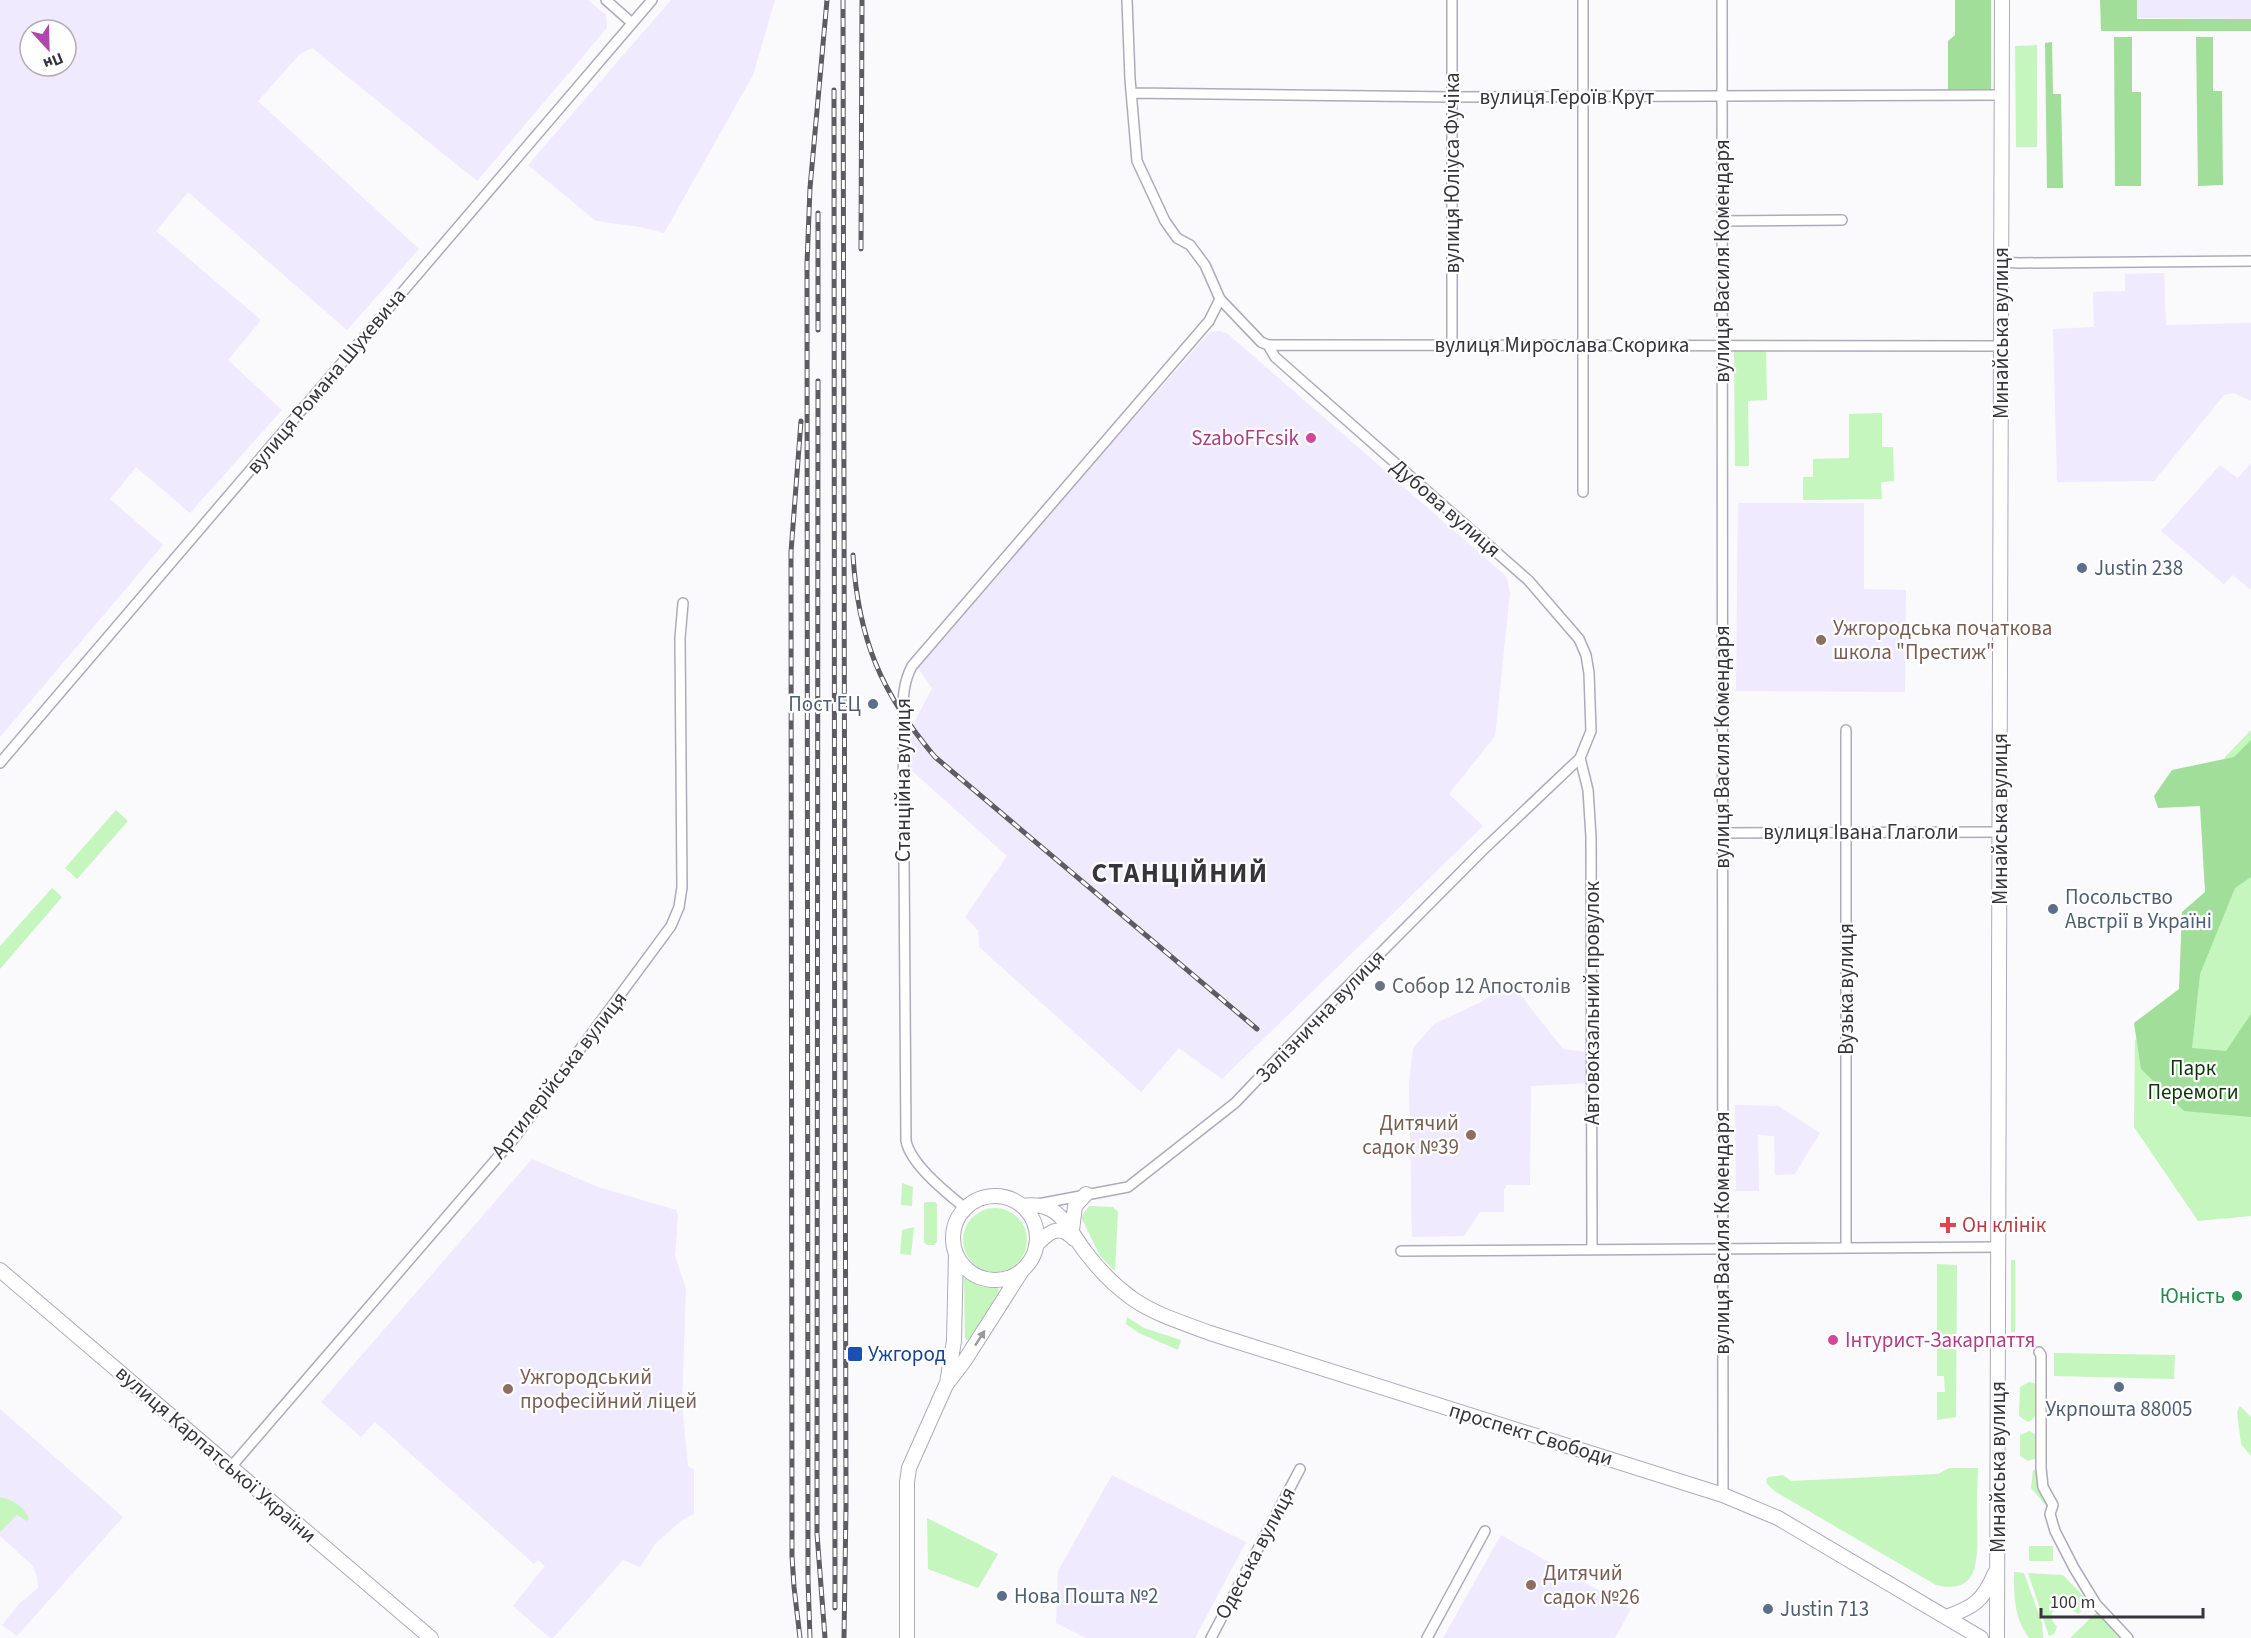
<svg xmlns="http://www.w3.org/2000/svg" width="2251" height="1638" font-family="'Source Sans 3',sans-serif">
<rect width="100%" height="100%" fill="#faf9fc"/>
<path fill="#efeafd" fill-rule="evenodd" d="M0,0H588L606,15L607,28L477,181L312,48L300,54L258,101L419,249L347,330L188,192L156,231L261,320L228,360L282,410L190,513L136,467L110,499L163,545L0,737ZM30,30H66V66H30Z
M671,0H775L753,75L664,233L640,227L596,221L528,165Z
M2137,0H2251V19L2137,18Z
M2164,273L2166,325L2251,323V401L2234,393L2224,395L2154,481L2057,482L2053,329L2094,327L2093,292L2125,291V274Z
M1220,331L1228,334L1507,577L1510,593L1495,736L1449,794L1483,826L1222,1079L1179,1048L1141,1092L979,947L978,930L965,917L1007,856L910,769L911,729L932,688L918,668L981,591L1210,332Z
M2251,463V590L2233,575L2224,584L2161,531L2220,465L2238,478Z
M1738,503H1864V589L1906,590L1905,692L1736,691Z
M1511,983L1563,1049L1588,1052V1083L1531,1086L1530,1185H1506L1504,1190V1212H1480L1464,1236L1412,1237L1409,1084L1413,1048L1434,1024L1481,1002Z
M1735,1105L1778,1106L1820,1133L1795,1174L1775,1175L1774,1136L1758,1135L1759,1191H1736Z
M532,1159L598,1187L676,1210L678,1215L675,1256L686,1289L682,1403L688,1466L694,1470V1514L682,1520L655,1544L640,1567L623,1560L553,1638H550L513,1606L545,1566L538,1560L534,1564L375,1422L361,1437L321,1402Z
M0,1409L123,1517L17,1636L2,1625L19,1604L38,1588L37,1576L32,1565L0,1536Z
M1112,1475L1246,1542L1195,1638H1086L1056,1623L1058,1571Z
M1501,1535L1631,1609L1615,1638H1443Z"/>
<path fill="#c4f6be" d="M2037,45V147H2016L2015,46Z
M1766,350L1767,400L1748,401L1749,466H1735L1734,351Z
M1882,413V447H1893L1894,481L1881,482L1882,499L1803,500V477H1813V459L1849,458V414Z
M2251,730V1216L2198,1221L2134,1127L2135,1040L2188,995L2220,819L2225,757Z
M116,810L128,821L77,879L65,868Z
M52,888L62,897L0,969V946Z
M902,1183L913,1187L912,1206L901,1205Z
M926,1202H935L937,1204V1242L934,1245H927L924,1242V1203Z
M1089,1206L1113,1207L1118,1212L1115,1271L1100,1256L1081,1217Z
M963 1240a32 32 0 1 1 64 0a32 32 0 1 1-64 0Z
M914,1227L911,1255L900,1254L902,1230Z
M2011,1260H2015V1332H2011Z
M1937,1264L1957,1265L1956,1417L1937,1420V1392H1945L1944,1376H1937Z
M966,1278L983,1287L998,1288L999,1291L970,1339L967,1340L965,1338L964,1279Z
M1127,1317L1144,1328L1181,1340L1178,1350L1139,1333L1126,1324Z
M2054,1353L2175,1355L2174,1379L2054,1376Z
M2029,1382L2034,1383L2038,1387C2037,1400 2041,1416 2028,1422L2019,1416L2020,1387Z
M2240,1406L2251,1417V1456L2241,1444L2237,1412Z
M2029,1431L2037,1435L2036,1458L2028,1461L2020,1456V1435Z
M1949,1468H1978C1977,1486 1977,1505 1977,1524C1977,1555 1982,1596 1936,1585L1776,1492L1767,1484L1766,1479L1769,1477L1783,1475L1791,1481L1938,1474Z
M2033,1470H2037L2038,1480L2049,1506L2047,1507L2031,1488Z
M0,1497C13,1501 23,1504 29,1519L27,1521L17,1515L0,1532Z
M927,1518L998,1554L978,1588L928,1569Z
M2029,1546H2053V1561H2029Z
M2014,1572L2024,1573L2042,1623L2043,1638H2029C2014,1617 2014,1597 2014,1572Z
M2028,1573L2063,1575L2090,1603L2078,1614L2071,1609L2059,1606C2050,1612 2049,1618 2057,1627L2054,1634L2049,1636Z
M2098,1611L2123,1638H2070Z"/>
<path fill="#a1de9a" d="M1955,0H1991V96H1948V41L1955,35Z
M2100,0H2137V19H2251V31H2101Z
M2114,37H2132V92H2141V186H2115Z
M2196,37H2213V91H2222L2223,185L2198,186Z
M2052,42L2053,94H2061L2063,188H2047L2045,43Z
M2251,740V877L2235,888L2200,974L2192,1048L2226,1051L2251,1014V1117L2184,1111L2141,1069L2134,1023L2179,989L2182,912L2205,892L2200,806L2158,808L2154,796L2172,770L2234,757Z"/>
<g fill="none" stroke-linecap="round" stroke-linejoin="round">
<g stroke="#afaaba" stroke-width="12">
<path id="street" d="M606,0L632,23
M1452,0V345
M1722,0L1723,1495
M1132,93L1452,97L2001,95
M1722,221L1842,220
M2001,262L2019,263L2251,261
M1268,345L2001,346
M1583,492V0
M1580,758L1588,790L1591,837L1592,1250
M0,763L652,0
M1722,833L2000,832
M1038,1204L1128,1187L1235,1103L1318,1016L1482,851L1580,758L1591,731L1589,673L1586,655L1579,639L1529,581L1275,357L1268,345L1261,342L1220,299L1205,265L1190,245L1177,238L1165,221L1137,161L1130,79L1127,0
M965,1208C947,1193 911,1165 906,1141L903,716C903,698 903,683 912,666L1209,321L1220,299
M1846,1248V730
M1401,1251L1999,1247
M2039,1352L2041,1355V1468L2043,1487L2053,1505L2050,1514L2055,1531L2074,1568L2096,1604L2128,1638
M231,1467L516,1136L671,926L679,907L682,887L680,638L683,603
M1211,1638L1300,1469
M1427,1638L1485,1531"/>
</g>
<g stroke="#afaaba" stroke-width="16">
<path id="secondary" d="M953 1238a42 42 0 1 1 84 0a42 42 0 1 1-84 0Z
M1022,1206C1062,1200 1066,1228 1087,1254C1100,1271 1116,1287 1133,1299C1156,1315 1184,1323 1210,1333L1723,1495L1778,1518L1981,1638
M1072,1230L1075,1206L1086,1194
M1036,1245C1049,1232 1059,1223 1074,1239
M0,1270L431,1638
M947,1383L954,1341L956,1253
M1946,1617C1974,1607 1983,1601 1995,1573
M907,1638V1482L909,1468L946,1385L965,1360L1023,1269
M1997,1638L2002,0"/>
</g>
<use href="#street" stroke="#fff" stroke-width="9"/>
<use href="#secondary" stroke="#fff" stroke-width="14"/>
<g stroke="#5d5c62" stroke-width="5">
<path id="rail" d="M843,0L846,1507L844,1638
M834,90L835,1608
M861,249L862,0
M818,330V213
M818,381L817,1534L825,1638
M853,555C858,639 881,693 935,757L1257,1029
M800,1638L794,1587L792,1556L791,552L801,421
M810,1638L808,1579L807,264L810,188L827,0"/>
</g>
<use href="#rail" stroke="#fff" stroke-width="3" stroke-dasharray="9" stroke-linecap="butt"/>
</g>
<defs><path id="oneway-solid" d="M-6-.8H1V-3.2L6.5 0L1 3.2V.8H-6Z" transform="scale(1.5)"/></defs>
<use fill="#9a9a9d" href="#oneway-solid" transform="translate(980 1338) rotate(-57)"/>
<g fill="#d1479c" stroke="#fff" stroke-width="2">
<circle cx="1311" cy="438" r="6"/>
<circle cx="1833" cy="1340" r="6"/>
</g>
<g fill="#5c6f8a" stroke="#fff" stroke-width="2">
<circle cx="2082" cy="568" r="6"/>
<circle cx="873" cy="704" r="6"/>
<circle cx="2053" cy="909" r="6"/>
<circle cx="2119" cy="1387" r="6"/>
<circle cx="1002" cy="1596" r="6"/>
<circle cx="1768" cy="1609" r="6"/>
</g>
<g fill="#8d6e63" stroke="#fff" stroke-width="2">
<circle cx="1821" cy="640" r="6"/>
<circle cx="1471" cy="1135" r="6"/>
<circle cx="508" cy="1389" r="6"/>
<circle cx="1531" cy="1585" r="6"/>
</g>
<circle fill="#6b7280" stroke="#fff" stroke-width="2" cx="1380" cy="986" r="6"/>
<path fill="#e0444e" stroke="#fff" stroke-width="2" d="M1945 1216h6v6h6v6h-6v6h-6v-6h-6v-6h6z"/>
<circle fill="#2e9e5b" stroke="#fff" stroke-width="2" cx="2237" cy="1296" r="6"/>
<rect fill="#1a4fb4" stroke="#fff" stroke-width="2" x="847" y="1346" width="16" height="16" rx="3"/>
<g text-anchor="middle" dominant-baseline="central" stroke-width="4.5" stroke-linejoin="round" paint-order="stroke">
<g font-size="21" fill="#36353b" stroke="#fff">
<text x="1567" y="97">вулиця Героїв Крут</text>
<text transform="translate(1452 173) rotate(-90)">вулиця Юліуса Фучіка</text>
<text transform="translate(1722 261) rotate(-90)">вулиця Василя Комендаря</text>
<text transform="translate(2001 333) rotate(-90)">Минайська вулиця</text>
<text x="1562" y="345">вулиця Мирослава Скорика</text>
<text transform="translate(326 381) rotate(-50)">вулиця Романа Шухевича</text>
<text transform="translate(1446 508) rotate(41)">Дубова вулиця</text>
<text transform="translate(1722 747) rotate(-90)">вулиця Василя Комендаря</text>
<text transform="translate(903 780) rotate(-90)">Станційна вулиця</text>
<text transform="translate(2000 819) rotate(-90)">Минайська вулиця</text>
<text x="1861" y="832">вулиця Івана Глаголи</text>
<text transform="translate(1846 989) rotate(-90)">Вузька вулиця</text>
<text transform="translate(1592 1003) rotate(-90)">Автовокзальний провулок</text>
<text transform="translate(1320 1016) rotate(-46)">Залізнична вулиця</text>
<text transform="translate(559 1075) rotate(-52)">Артилерійська вулиця</text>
<text transform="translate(1722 1233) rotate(-90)">вулиця Василя Комендаря</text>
<text transform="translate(1531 1434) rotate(17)">проспект Свободи</text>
<text transform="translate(216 1454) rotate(41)">вулиця Карпатської України</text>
<text transform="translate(1998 1467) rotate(-90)">Минайська вулиця</text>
<text transform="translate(1255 1553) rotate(-62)">Одеська вулиця</text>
</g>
<g font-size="21" fill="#b23c85" stroke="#fff" text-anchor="end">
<text x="1299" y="438">SzaboFFcsik</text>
<text x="1845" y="1340" text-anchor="start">Інтурист-Закарпаття</text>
</g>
<g font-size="21" fill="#4e5e75" stroke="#fff" text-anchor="start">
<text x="2094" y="568">Justin 238</text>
<text x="861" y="704" text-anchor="end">Пост ЕЦ</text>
<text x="2065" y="897">Посольство<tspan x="2065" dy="24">Австрії в Україні</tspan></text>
<text x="2119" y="1409" text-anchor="middle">Укрпошта 88005</text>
<text x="1014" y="1596">Нова Пошта №2</text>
<text x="1780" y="1609">Justin 713</text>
</g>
<g font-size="21" fill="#785e54" stroke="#fff" text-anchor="start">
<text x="1833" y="628">Ужгородська початкова<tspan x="1833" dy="24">школа "Престиж"</tspan></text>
<text x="1459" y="1123" text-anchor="end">Дитячий<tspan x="1459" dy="24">садок №39</tspan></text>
<text x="520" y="1377">Ужгородський<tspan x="520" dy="24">професійний ліцей</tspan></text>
<text x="1543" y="1573">Дитячий<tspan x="1543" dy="24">садок №26</tspan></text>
</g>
<g font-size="21" fill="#5b616d" stroke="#fff" text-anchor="start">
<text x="1392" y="986">Собор 12 Апостолів</text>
</g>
<g font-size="21" fill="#0d3609" stroke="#fff">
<text x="2193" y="1068">Парк<tspan x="2193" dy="24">Перемоги</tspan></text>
</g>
<g font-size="21" fill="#be3a42" stroke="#fff" text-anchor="start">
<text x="1962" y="1225">Он клінік</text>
</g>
<g font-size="21" fill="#27864d" stroke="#fff" text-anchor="end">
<text x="2225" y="1296">Юність</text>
</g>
<g font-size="21" fill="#164399" stroke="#fff" text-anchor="start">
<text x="868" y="1354">Ужгород</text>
</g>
<g font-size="27" font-weight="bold" letter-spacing="1.5" fill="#36353b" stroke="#fff">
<text x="1180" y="873">СТАНЦІЙНИЙ</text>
</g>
</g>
<g transform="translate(48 48) rotate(158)"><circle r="28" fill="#ffffff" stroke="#afaeb1" stroke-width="1.5"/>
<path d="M0-4.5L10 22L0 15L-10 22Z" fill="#ad49ae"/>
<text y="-9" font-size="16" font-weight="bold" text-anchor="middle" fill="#36353b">Пн</text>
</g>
<path d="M2041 1608v9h162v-9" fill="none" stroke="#36353b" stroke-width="3"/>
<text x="2050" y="1608" font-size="18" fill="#36353b" stroke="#ffffff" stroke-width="4.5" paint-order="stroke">100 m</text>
</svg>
